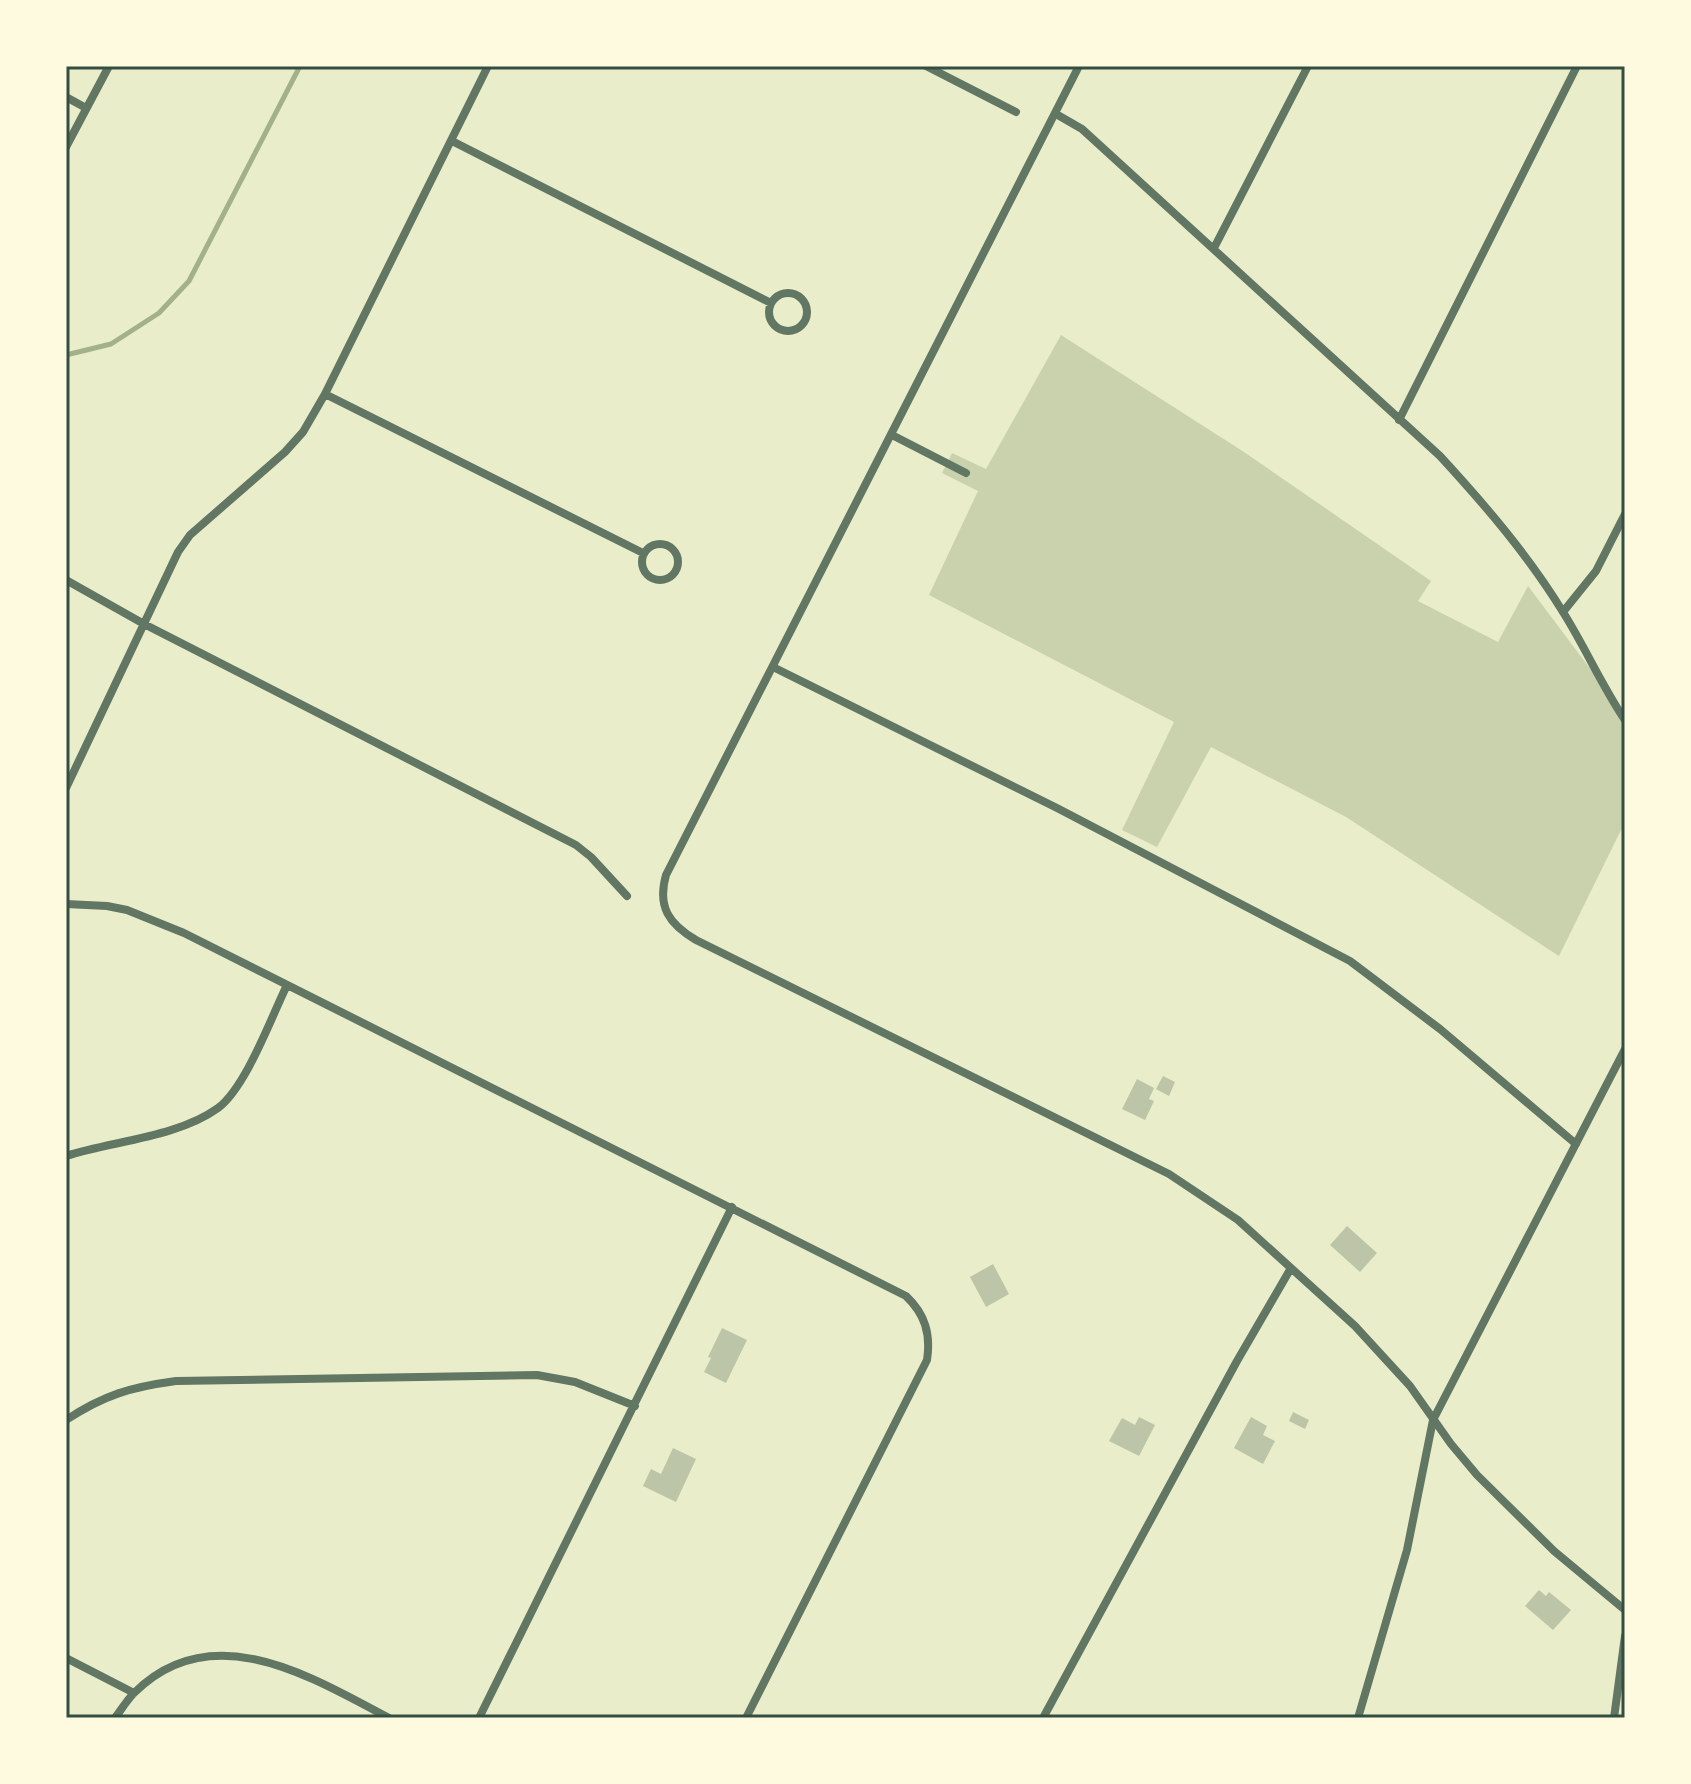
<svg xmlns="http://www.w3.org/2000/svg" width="1691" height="1784" font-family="Raleway,sans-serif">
<rect width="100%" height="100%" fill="#e9edc9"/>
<path fill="#cad2ad" d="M1061,335L1244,452L1431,581L1418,601L1498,642L1528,586L1625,715V827L1623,826L1559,956L1346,817L1211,747L1157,847L1122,830L1174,722L929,595L978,491L942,473L952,453L986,469Z"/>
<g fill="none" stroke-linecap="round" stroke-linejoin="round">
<path stroke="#a3b18a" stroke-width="5" d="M66,355L111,344L159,313L189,281L300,66"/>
</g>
<path fill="#bcc5a7" d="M1163,1076L1175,1082L1169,1096L1156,1089Z
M1137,1079L1154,1088L1149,1099L1154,1101L1145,1120L1122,1109Z
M1347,1226L1377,1253L1360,1272L1330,1245Z
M993,1264L1009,1294L986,1307L970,1277Z
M722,1328L747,1340L726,1383L704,1372L711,1358L708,1357Z
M1293,1412L1309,1420L1305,1429L1289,1421Z
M1139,1417L1155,1425L1139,1456L1109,1441L1122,1418L1135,1425Z
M1251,1417L1267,1426L1263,1435L1275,1441L1263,1464L1234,1448Z
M673,1448L696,1459L676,1502L643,1486L651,1469L661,1474Z
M1539,1590L1546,1596L1549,1592L1571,1610L1553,1630L1525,1606Z"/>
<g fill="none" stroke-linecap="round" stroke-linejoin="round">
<path stroke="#617663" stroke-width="8" d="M926,66L1016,112
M1079,66L666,875C657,907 669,924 696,940L1169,1174L1238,1220L1355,1326L1410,1386L1451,1444L1477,1475L1554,1551L1625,1610
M66,97L86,108
M1056,114L1082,129L1440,456C1485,505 1528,555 1563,612C1585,647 1602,686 1625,720
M452,141L771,303
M66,147L109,66
M1214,248L1308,66
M769 312a19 19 0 1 1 38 0a19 19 0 1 1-38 0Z
M325,394L643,553
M1399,420L1577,66
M892,435L966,473
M642 562a18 18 0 1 1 36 0a18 18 0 1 1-36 0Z
M66,580L144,624L576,845L591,857L627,896
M1563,612L1596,571L1625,514
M773,667L1057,808L1350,961L1440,1029L1576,1144
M66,788L178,552L190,535L285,452L303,432L325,394L488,66
M66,904L107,906L127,910L184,933L906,1296C925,1314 931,1334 927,1360L746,1718
M66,1156C113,1141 178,1137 218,1108C246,1087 271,1018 287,985
M66,1420C104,1395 131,1387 176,1381L537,1375L575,1382L635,1406
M66,1658L134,1693
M115,1718C121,1710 127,1700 134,1693C212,1615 311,1677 389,1718
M479,1718L732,1207
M1043,1718L1237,1361L1291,1268
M1358,1718L1407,1550L1433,1420L1625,1049
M1614,1718L1625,1636"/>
</g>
<rect width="1691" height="1784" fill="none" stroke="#fefae0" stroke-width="136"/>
<rect x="68" y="68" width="1555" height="1648" fill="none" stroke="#344e41" stroke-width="3"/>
</svg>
